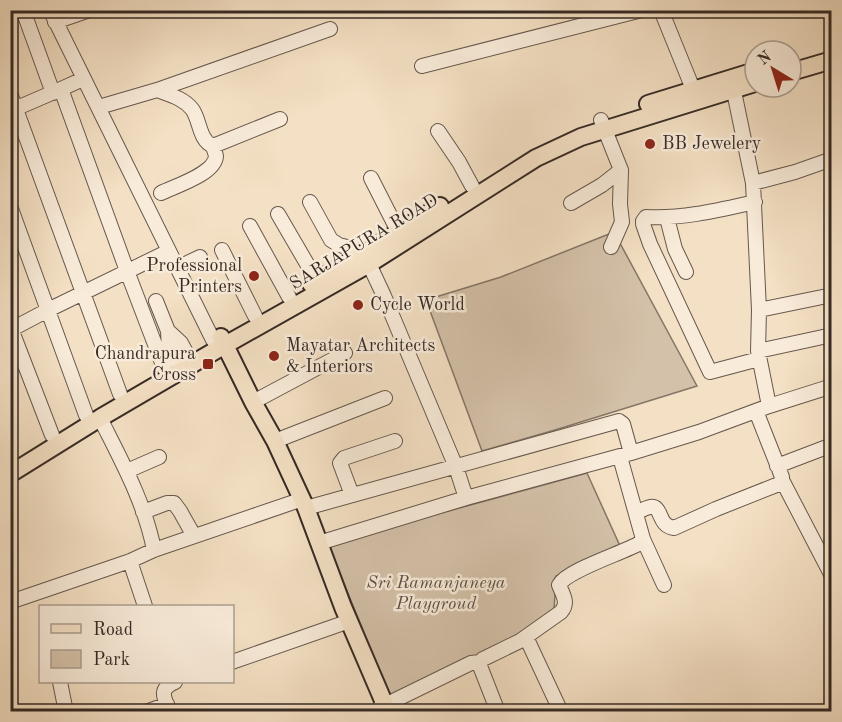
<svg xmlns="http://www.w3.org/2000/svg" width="842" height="722" font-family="'Old Standard TT',serif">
<rect width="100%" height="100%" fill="#f4e0c4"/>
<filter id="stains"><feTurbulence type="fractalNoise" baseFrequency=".00333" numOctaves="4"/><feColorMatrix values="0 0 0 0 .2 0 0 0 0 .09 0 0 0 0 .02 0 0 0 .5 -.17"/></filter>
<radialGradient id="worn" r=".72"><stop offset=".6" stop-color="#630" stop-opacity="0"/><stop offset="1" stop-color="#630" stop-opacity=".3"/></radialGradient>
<path fill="#d4c1a9" stroke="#857667" stroke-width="1.5" d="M614,232L697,386L555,430L482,451L426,300L501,277Z
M587,473L620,546L556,576L554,610L511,642L391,699L328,544Z"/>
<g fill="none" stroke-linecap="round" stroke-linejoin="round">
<g stroke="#66584d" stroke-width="16">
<path id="minor" d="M23,10L53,93
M50,10L213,340
M661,10L693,89
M55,22L90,10
M422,66L642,10
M732,82L753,183L759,310L758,351L769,406
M61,89L127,271L164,368
M157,90C170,95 183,98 192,109C200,119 199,141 213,146L280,119
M10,93L120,394
M99,107L157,90L330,29
M10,111L61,89L83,79
M438,131L459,162L472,186
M371,178L398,231
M753,183L795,172L832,159
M161,193C175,186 215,174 216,156C216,155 213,147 213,146
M310,202L331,240L339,245L347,247L355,259
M755,202C719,210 683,219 646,217L643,221V224L650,244L710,372L759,359
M571,203L602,185L621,170L601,120
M10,206L86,415
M278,214L317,281
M667,218L675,249L686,272
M250,226L289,297
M611,247L622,222L620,204L621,170
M222,250L255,316
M369,264L384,296L456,467L466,498
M177,268L200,257
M156,301L168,331L181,343L187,354
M759,310L832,295
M10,326L52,435
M12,329L48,310L169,251
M168,331L169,350L175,361
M758,351L832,335
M253,402L345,353
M100,418C121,460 145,503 154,550
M275,441L385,398
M777,466L832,445
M127,471L159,457
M782,480L832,576
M352,495L340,463L344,458L395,441
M306,508L619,421L623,424L631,453
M143,512L167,503H174L180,511L194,536
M636,513C640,511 645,508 650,507C663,505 657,526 674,528L716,509L779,484L782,480V477L756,411
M643,539L664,585
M319,543L466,498L631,453L699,432L769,406L832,386
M130,561L145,606
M10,602L130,561L154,550L294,502
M526,637L561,712
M232,662L341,624
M480,662V666L498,712
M60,682L66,712
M379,708L471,663L480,662L483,659L520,641L561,612C569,603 563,595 559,585C567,570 623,553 640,543L643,539L620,457
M146,712L167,704
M170,712C164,698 158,689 175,682"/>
</g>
<g stroke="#362a25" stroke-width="20">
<path id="major" d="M791,72L832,60
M648,104L755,71
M311,284L368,251L440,206
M221,337L253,402L275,441L306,508L343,607L388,712
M10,474L100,418L218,349L369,264L536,158L581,137L755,83"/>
</g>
<use href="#minor" stroke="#f8ebd9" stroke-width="14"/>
<use href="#major" stroke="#f4e0c4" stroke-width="16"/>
</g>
<g fill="#8f2418" stroke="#f8ebd9" stroke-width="2">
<circle cx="650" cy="144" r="6"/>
<circle cx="254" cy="276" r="6"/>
<circle cx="358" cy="305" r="6"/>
<circle cx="274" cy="356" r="6"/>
<rect x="202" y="358" width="12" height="12" rx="3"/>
</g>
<g text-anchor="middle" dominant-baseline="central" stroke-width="5" stroke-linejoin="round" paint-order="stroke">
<g font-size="18" fill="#362a25" stroke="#f8ebd9" text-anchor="start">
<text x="662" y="144">BB Jewelery</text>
<text x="242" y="266" text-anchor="end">Professional<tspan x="242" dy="21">Printers</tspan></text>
<text x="370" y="305">Cycle World</text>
<text x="286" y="346">Mayatar Architects<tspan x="286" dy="21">&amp; Interiors</tspan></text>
<text x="196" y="354" text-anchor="end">Chandrapura<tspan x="196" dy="21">Cross</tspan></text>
</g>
<g font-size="18" fill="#362a25" stroke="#f8ebd9">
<text transform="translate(364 242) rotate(-31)">SARJAPURA ROAD</text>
</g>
<g font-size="18" font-style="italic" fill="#5e5046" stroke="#f8ebd9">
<text x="436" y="583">Sri Ramanjaneya<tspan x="436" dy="21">Playgroud</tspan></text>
</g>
</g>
<rect width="842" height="722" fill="none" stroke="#f4e0c4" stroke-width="36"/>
<rect x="12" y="12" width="818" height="698" fill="none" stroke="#362a25" stroke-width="3"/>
<rect x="18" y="18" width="806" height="686" fill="none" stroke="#362a25" stroke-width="1.5"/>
<rect x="39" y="605" width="195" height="78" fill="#f8ebd9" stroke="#aa9e91" stroke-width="1.5"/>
<rect x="51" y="624" width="30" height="9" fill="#f4e0c4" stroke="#aa9e91" stroke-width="1.5"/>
<text x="93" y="635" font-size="18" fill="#362a25">Road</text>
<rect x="51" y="650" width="30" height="18" fill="#d4c1a9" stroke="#aa9e91" stroke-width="1.5"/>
<text x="93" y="665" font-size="18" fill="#362a25">Park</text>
<g transform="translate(773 69) rotate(322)"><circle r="28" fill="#f8ebd9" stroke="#aa9e91" stroke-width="1.5"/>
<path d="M0-4.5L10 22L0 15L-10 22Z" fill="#8f2418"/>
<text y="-9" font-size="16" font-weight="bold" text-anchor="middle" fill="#362a25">N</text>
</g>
<rect width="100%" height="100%" filter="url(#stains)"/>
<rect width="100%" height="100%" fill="url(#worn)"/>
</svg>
